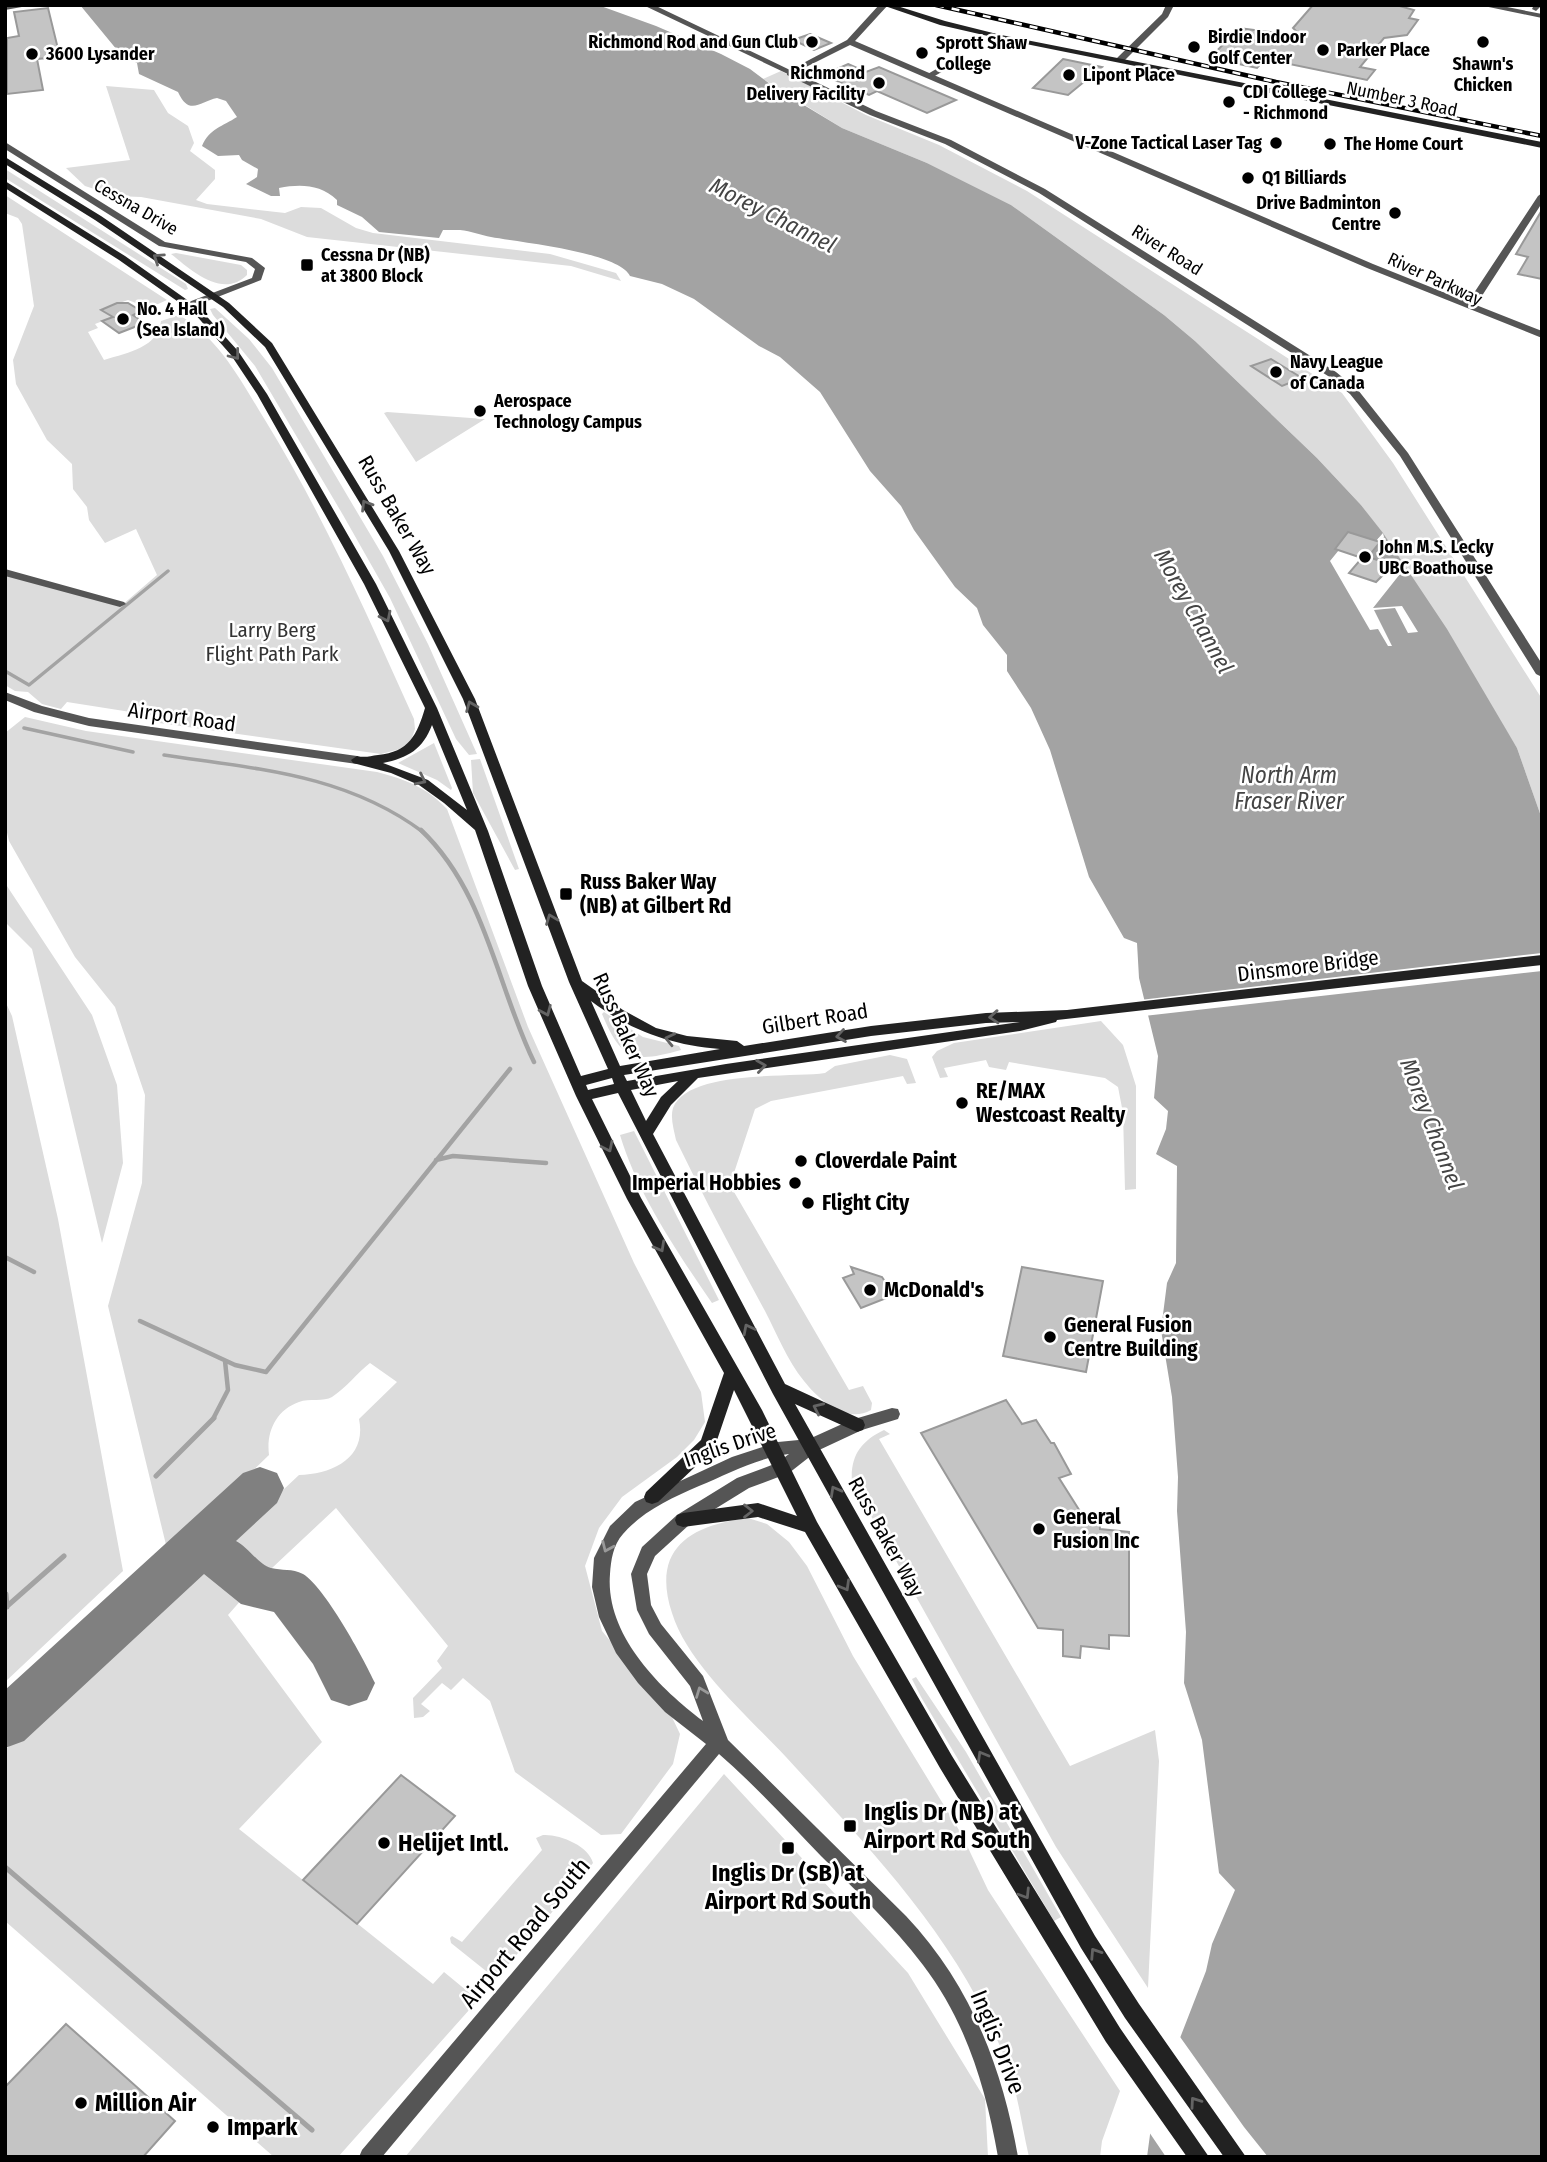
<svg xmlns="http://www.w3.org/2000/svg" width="1547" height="2162" font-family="'Fira Sans Condensed',sans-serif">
<rect width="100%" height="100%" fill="#fff"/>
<path fill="#dcdcdc" d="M781,71L866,115L939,145L1027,191L1342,393L1393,463L1542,699V819L1517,748L1382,533L1361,505L1317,458L1195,341L1164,315L1011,205L927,163L842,128L763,79Z
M106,86L154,90L168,113L188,126L194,143L190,151L215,170V179L196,200L207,204L285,213L301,207L321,208L356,228L373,233L550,254L616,273L621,281L571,266L307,237L261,219L141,197L116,196L85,186L66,168L130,160Z
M5,169L186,284L188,289L185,290L5,178Z
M5,195L167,300L149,308L128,300L102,309L113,317L95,324L98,328L88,332L104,360C130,352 158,347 161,321L179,315C219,338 241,381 265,420C324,516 368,617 414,719L415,729L410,743L404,748L381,754L152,722L156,716L67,702L61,709L42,704L28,692L15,691L5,685V575L121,606L157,575L136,529L105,543L89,520L87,507L73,489L72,464L47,440L16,384L13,360L34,306L22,224L18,218L5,213Z
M176,253L241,265L247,270V275C223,299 192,271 171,254Z
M215,308L249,339L272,368L383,556L428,644L477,754L469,755L456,739L390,598L343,515L255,366L213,315L210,309Z
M387,412L485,419L416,462L384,413Z
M25,717L86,731L377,772C407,780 426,787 447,809L528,1027L634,1263L701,1392L705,1422L694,1440L677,1457L622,1497L599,1528L585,1566L602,1631L670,1713L680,1734L673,1764L621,1834L601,1835L515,1772L490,1701L463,1678L451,1690L442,1683L421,1704L430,1711L423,1717L414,1718L413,1698L442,1668L437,1661L448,1646L336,1508L272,1568L257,1569L240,1553L234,1536L299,1475C333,1474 367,1458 359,1419L397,1382L370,1363C357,1373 346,1388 332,1397C324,1402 309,1398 299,1402C276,1410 266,1432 269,1455L168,1553L108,1306L142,1183L145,1095L115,1007L75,957L9,841L5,824V733Z
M434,743L452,788L451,790L437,780L398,763Z
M480,759L519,869L515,870L473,793L471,760Z
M5,883L92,1015L117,1085L123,1163L102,1243L32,949L5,922Z
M5,1001L12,1016L58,1219L123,1571L5,1682Z
M604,1012L643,1037L679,1046L681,1050C632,1064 621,1059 602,1014Z
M1101,1021L1123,1045L1136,1086V1189L1125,1190L1123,1113L1118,1087L1105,1078L1009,1062L1006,1070L989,1067L986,1060L944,1068L948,1077L940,1078L932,1057L937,1051L954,1043Z
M890,1055L907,1059L916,1083L907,1084L903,1076L771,1101L755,1109L730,1185L849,1390L863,1386L872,1403L871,1410C846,1424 819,1400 804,1381C787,1360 777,1334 765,1311C734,1254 704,1198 676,1140C674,1130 670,1118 673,1108C688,1069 793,1078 825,1073L835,1066Z
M634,1131L719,1300L712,1303C677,1252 638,1195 620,1135Z
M884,1430L890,1434L879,1439L1070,1766L1155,1730L1159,1761L1148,1988L1056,1847L852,1482C850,1456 861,1441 884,1430Z
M748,1518L767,1524L789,1542L807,1566L853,1656L962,1835L988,1890L1120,2091L1102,2141L1100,2157H1029C1022,2127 1018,2093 1007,2064C962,1943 872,1851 786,1757C749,1717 688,1665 672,1613C651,1549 690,1525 748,1518Z
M198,1569L214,1570L245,1590L243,1598L228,1615L322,1742L239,1829L433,1984L444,1972L478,2000L338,2157H274L5,1921V1750Z
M916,1677L966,1752L1061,1917L1054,1921L921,1697L912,1679Z
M724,1774L908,1973L985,2099L988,2157H405Z
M543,1835C560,1834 589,1846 593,1863L503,1971L491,1975L451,1943L450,1938L452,1936L462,1942L542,1850L536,1838Z"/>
<path fill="#a3a3a3" d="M80,5H598L656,26L721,54L750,69L774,87L842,128L927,163L1011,205L1164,315L1195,341L1317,458L1361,505L1383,533L1447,629L1517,748L1542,819V2157H1147L1154,2105L1206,1971L1212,1944L1235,1890L1219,1873L1202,1740L1184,1683L1186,1632L1177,1511L1178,1477L1172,1397L1161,1330L1167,1283L1176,1263L1177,1166L1156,1154L1166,1129L1168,1111L1154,1098L1158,1056L1139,978L1137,943L1124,938L1089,877L1050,750L1031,708L1007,671V655L983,625L977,608L955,587L914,530L901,506L870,471L820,392L780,357L759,346L694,299L662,284L630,276C619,252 518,242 491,237C481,235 471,231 460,230H443L439,238L379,232L362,217L337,205V200C320,184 300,184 279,188L280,196H271L246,184L257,177L258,169L242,160L239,155L218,156L202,146C209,129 223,126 237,117L226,101L217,98C201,101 189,117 178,92L139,74L137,63L122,56Z"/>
<path fill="#fff" d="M1383,533L1384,537L1368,557L1393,565L1388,570L1392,571L1401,560L1403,563L1396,572L1400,574L1373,608L1402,606L1418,632L1408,633L1395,608L1374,610L1392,646H1388L1378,629L1370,630L1330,561L1352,534L1376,541Z
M1542,953V971L1144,1016L1140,1000Z
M1178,2034L1244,2127L1268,2157H1166L1147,2129L1150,2104Z"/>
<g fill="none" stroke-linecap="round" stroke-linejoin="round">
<path stroke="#a3a3a3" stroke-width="3.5" d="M5,671L29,685L168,571
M24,728L133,752
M164,755C257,769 345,774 423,832"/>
<path stroke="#a3a3a3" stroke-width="4.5" d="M421,830C486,892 496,984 534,1062
M436,1160L453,1156L546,1163
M5,1257L34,1272
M140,1321L235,1365L266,1372L510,1069
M213,1419L228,1390L225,1361"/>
<path stroke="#a3a3a3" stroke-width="5" d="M156,1476L214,1418
M6,1594L7,1607
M5,1608L64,1556
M5,1867L312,2130"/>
<path fill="#808080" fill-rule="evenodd" d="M260,1467L277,1473L284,1488L277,1503L236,1541C248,1547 259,1565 271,1568C282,1571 292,1568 303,1574C324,1586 364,1659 375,1683L367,1700L349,1706L331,1700L313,1664L274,1612L241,1604L204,1574L24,1741L5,1748V1690L243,1473Z"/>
</g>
<path fill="#c4c4c4" stroke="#999" stroke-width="2" d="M1313,5H1396L1414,10L1409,18L1418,20L1407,35L1384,38L1360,67L1375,70L1367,80L1265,59L1257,68L1210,58L1239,28L1301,36L1293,28Z
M48,8L60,57L37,59L43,90L7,94V38L19,36L14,12Z
M810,34L831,43L814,50L793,40Z
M1063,59L1102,67L1068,95L1033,88Z
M848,64L866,72L879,67L956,100L927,113L877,91L869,95L823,75Z
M1542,210V279L1518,274L1528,257L1516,254Z
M117,303H128L141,311L133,315L145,323L119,333L102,321L113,317L101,310Z
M1271,359L1302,378L1282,386L1251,366Z
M1348,532L1380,542L1368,557L1393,565L1376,582L1349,573L1362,558L1335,549Z
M851,1267L882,1277L894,1295L861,1308L843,1278L854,1274Z
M1022,1267L1103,1281L1086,1372L1003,1356Z
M1006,1400L1022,1424L1036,1420L1051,1443H1054L1071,1474L1059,1478L1083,1516L1099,1517L1100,1529L1129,1532V1636L1109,1635V1649L1081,1646L1080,1658L1063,1656V1630L1038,1628L921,1433Z
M401,1775L455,1816L357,1924L303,1880Z
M66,2024L175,2121L143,2157H5V2087Z"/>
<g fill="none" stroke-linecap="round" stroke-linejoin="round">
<path fill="#555" fill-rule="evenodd" d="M33,5L5,10V6Z
M1534,5H1542L1536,11L1532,9Z
M938,68L945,70L933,77L926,75Z
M787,71H793L876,111L951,140L1045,189L1336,372L1358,390L1408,453L1542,664V677L1536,674L1400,456L1350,394L1328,376L1039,193L945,144L870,115L787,75Z
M5,142L165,242L252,258L265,268L261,280L192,307H186V303L252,278L255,269L246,262L159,246L5,149Z
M5,569L124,602L126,604L120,607L5,576Z
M892,1408L898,1409L900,1414L898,1419L862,1430L817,1451L789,1473L749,1488L689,1525L655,1556L647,1574L651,1605L661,1624L703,1676L728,1740L906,1916C970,1984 1002,2066 1018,2157H998C986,2088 966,2021 923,1965C893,1925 856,1891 821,1856C788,1822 755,1785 719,1754L382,2157H359L362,2150L706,1744L665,1712L638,1683L616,1653L599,1617L592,1587L594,1558L610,1526L635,1502L732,1457L778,1442L809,1439L851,1420ZM789,1454L777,1463L737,1478L677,1515L642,1547L631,1574L637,1610L649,1634L690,1686L703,1721C659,1688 605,1634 610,1574C611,1560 613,1545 623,1534C643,1511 671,1498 699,1486C728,1474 757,1458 789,1454Z"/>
<path fill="#555" fill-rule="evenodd" d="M643,5H654L790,70L847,40L879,5H888L855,41L1373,264L1468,302L1538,196L1542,193V203L1476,305L1542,331V338L1367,268L850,45L790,75Z
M1166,5H1174L1168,17L1123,62H1117V58L1162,14Z
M1479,5H1497L1542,14V18Z
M5,692L42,706L89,718L357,756L363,760L357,764L89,726L34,712L5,700Z"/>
<path fill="#222" fill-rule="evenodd" d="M882,5H894L945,21L1001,35L1542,142V148L1001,39L940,25Z
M5,157L101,216L229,303L272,343L399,551L475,699L582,981L623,1010L656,1028L687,1036L737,1041L744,1046L871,1026L986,1013L1067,1010L1542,955V965L1057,1020L1056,1022L1020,1031L698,1078L671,1105L653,1134L785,1384L863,1420L865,1425L863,1430L857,1432L795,1404L1095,1936L1139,2004L1246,2157H1224L1125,2018L1081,1948L773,1394L618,1093L592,1099L641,1198L762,1410L817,1522L952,1756L1120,2028L1209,2157H1187L1106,2042L940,1768L805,1532L758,1517L683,1527L677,1525L675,1520L677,1515L683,1513L758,1503L797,1516L734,1390L714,1449L658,1502L652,1504L646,1502L644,1497L646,1492L701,1440L724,1373L627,1199L576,1096L528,986L475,830L444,803L419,785L391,773L353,763L351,760L357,756C365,758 370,756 378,755C409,752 417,735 425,708L364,584L257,394L231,355L194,313L119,260L5,188V181L125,256L200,309L238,351L267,394L376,584L437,708L488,831L542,986L581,1076L608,1069L569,982L463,699L389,551L265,347L223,307L95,220L5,164ZM432,725L467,810L428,780L383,763C408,758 423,749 432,725ZM591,1001C631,1031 671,1045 720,1049L620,1066ZM1020,1022L726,1064L627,1081L624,1075L871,1036L986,1023ZM612,1078L614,1084L588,1090L586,1085ZM678,1081L661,1097L646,1121L631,1090Z"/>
<g stroke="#000" stroke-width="4.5">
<path id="rail" d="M936,5L1276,82L1542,136"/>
</g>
<use href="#rail" stroke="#fff" stroke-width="2.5" stroke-dasharray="8" stroke-linecap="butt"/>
</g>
<defs><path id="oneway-chevron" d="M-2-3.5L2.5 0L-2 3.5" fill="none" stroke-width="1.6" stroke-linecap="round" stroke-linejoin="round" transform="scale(1.75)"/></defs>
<g stroke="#646464">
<use href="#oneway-chevron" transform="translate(158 258) rotate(-146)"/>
<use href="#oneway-chevron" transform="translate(235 355) rotate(52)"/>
<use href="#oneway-chevron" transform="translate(366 505) rotate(-121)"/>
<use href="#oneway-chevron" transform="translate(386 617) rotate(64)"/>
<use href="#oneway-chevron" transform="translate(471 706) rotate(-112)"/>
<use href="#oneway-chevron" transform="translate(421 780) rotate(26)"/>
<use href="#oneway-chevron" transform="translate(551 919) rotate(-111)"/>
<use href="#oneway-chevron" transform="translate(546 1011) rotate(67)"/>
<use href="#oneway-chevron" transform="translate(994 1017) rotate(176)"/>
<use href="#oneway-chevron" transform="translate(841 1036) rotate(171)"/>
<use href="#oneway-chevron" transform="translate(670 1039) rotate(-167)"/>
<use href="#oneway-chevron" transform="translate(761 1066) rotate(-8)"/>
<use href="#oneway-chevron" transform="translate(608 1147) rotate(64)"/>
<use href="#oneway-chevron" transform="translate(660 1247) rotate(61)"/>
<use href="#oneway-chevron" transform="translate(748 1329) rotate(-117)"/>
<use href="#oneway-chevron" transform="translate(818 1408) rotate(-155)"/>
<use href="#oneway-chevron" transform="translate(835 1491) rotate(-119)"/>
<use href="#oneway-chevron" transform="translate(748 1511)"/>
<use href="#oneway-chevron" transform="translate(845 1586) rotate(60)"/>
<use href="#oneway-chevron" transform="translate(982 1756) rotate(-120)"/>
<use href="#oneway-chevron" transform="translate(1025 1894) rotate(58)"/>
<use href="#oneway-chevron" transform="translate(1095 1953) rotate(-123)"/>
<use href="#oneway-chevron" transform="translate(1195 2102) rotate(-125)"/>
</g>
<g stroke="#999">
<use href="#oneway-chevron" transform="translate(607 1547) rotate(114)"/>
<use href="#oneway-chevron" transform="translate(701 1692) rotate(-111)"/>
</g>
<g fill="#000" stroke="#fff" stroke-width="2.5">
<circle cx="812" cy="42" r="7"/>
<circle cx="1483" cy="42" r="7"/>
<circle cx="1194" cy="47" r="7"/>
<circle cx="1323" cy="50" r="7"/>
<circle cx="922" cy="53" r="7"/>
<circle cx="32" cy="54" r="7"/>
<circle cx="1069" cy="75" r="7"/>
<circle cx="879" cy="83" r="7"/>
<circle cx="1229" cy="102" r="7"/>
<circle cx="1276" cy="143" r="7"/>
<circle cx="1330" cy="144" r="7"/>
<circle cx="1248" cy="178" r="7"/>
<circle cx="1395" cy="213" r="7"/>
<rect x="300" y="258" width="14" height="14" rx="3.5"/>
<circle cx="123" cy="319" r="7"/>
<circle cx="1276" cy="372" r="7"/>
<circle cx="480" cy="411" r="7"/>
<circle cx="1365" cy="557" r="7"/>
<rect x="559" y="887" width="14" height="14" rx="3.5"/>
<circle cx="962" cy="1103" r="7"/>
<circle cx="801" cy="1161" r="7"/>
<circle cx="795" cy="1183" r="7"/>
<circle cx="808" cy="1203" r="7"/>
<circle cx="870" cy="1290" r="7"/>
<circle cx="1050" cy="1337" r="7"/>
<circle cx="1039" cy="1529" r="7"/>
<rect x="843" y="1819" width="14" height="14" rx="3.5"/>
<circle cx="384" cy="1843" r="7"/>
<rect x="781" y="1841" width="14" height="14" rx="3.5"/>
<circle cx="81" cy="2103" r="7"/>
<circle cx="213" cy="2127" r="7"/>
</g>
<g text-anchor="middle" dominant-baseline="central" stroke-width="5" stroke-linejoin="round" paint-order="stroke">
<g font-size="18" font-weight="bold" fill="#000" stroke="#fff" text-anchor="start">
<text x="1208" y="37">Birdie Indoor<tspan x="1208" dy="21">Golf Center</tspan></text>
<text x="798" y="42" text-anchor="end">Richmond Rod and Gun Club</text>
<text x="936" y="43">Sprott Shaw<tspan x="936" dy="21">College</tspan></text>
<text x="1337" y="50">Parker Place</text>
<text x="46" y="54">3600 Lysander</text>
<text x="1483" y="64" text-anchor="middle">Shawn's<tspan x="1483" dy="21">Chicken</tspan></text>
<text x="865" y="73" text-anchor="end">Richmond<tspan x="865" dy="21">Delivery Facility</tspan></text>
<text x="1083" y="75">Lipont Place</text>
<text x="1243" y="92">CDI College<tspan x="1243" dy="21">- Richmond</tspan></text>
<text x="1262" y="143" text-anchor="end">V-Zone Tactical Laser Tag</text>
<text x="1344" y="144">The Home Court</text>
<text x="1262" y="178">Q1 Billiards</text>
<text x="1381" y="203" text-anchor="end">Drive Badminton<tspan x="1381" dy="21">Centre</tspan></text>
<text x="321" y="255">Cessna Dr (NB)<tspan x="321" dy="21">at 3800 Block</tspan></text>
<text x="137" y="309">No. 4 Hall<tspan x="137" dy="21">(Sea Island)</tspan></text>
<text x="1290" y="362">Navy League<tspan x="1290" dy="21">of Canada</tspan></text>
<text x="494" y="401">Aerospace<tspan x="494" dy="21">Technology Campus</tspan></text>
<text x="1379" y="547">John M.S. Lecky<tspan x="1379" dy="21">UBC Boathouse</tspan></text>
</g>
<g font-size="18" fill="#000" stroke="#fff">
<text transform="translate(1402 99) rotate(12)">Number 3 Road</text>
<text transform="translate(136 207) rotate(30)">Cessna Drive</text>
<text transform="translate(1167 250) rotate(32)">River Road</text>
<text transform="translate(1435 279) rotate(25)">River Parkway</text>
</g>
<g font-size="21" fill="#000" stroke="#fff">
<text transform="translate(397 515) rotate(60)">Russ Baker Way</text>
<text transform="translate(182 717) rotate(8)">Airport Road</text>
<text transform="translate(1308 966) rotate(-7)">Dinsmore Bridge</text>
<text transform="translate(815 1019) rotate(-9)">Gilbert Road</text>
<text transform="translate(626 1035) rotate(66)">Russ Baker Way</text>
<text transform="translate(730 1445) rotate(-19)">Inglis Drive</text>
<text transform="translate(886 1537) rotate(61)">Russ Baker Way</text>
</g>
<g font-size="21" fill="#333" stroke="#fff">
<text x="272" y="630">Larry Berg<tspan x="272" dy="24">Flight Path Park</tspan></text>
</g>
<g font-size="21" font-weight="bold" fill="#000" stroke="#fff" text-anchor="start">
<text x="580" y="882">Russ Baker Way<tspan x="580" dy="24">(NB) at Gilbert Rd</tspan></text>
<text x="976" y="1091">RE/MAX<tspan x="976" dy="24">Westcoast Realty</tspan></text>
<text x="815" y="1161">Cloverdale Paint</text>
<text x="781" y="1183" text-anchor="end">Imperial Hobbies</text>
<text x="822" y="1203">Flight City</text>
<text x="884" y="1290">McDonald's</text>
<text x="1064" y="1325">General Fusion<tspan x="1064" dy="24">Centre Building</tspan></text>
<text x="1053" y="1517">General<tspan x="1053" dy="24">Fusion Inc</tspan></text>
</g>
<g font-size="23" font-style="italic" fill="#444" stroke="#fff">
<text transform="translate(773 215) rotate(27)">Morey Channel</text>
<text transform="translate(1194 611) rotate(61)">Morey Channel</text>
<text x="1289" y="775">North Arm<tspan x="1289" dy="26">Fraser River</tspan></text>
<text transform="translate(1432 1124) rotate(69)">Morey Channel</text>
</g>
<g font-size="24" font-weight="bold" fill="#000" stroke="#fff" text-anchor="start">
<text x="864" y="1812">Inglis Dr (NB) at<tspan x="864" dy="28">Airport Rd South</tspan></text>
<text x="398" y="1843">Helijet Intl.</text>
<text x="788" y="1873" text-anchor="middle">Inglis Dr (SB) at<tspan x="788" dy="28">Airport Rd South</tspan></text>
<text x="95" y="2103">Million Air</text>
<text x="227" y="2127">Impark</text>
</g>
<g font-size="24" fill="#000" stroke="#fff">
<text transform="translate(525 1933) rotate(-50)">Airport Road South</text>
<text transform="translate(998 2042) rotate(68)">Inglis Drive</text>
</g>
</g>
<rect width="1547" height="2162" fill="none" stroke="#000000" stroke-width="14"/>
</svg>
